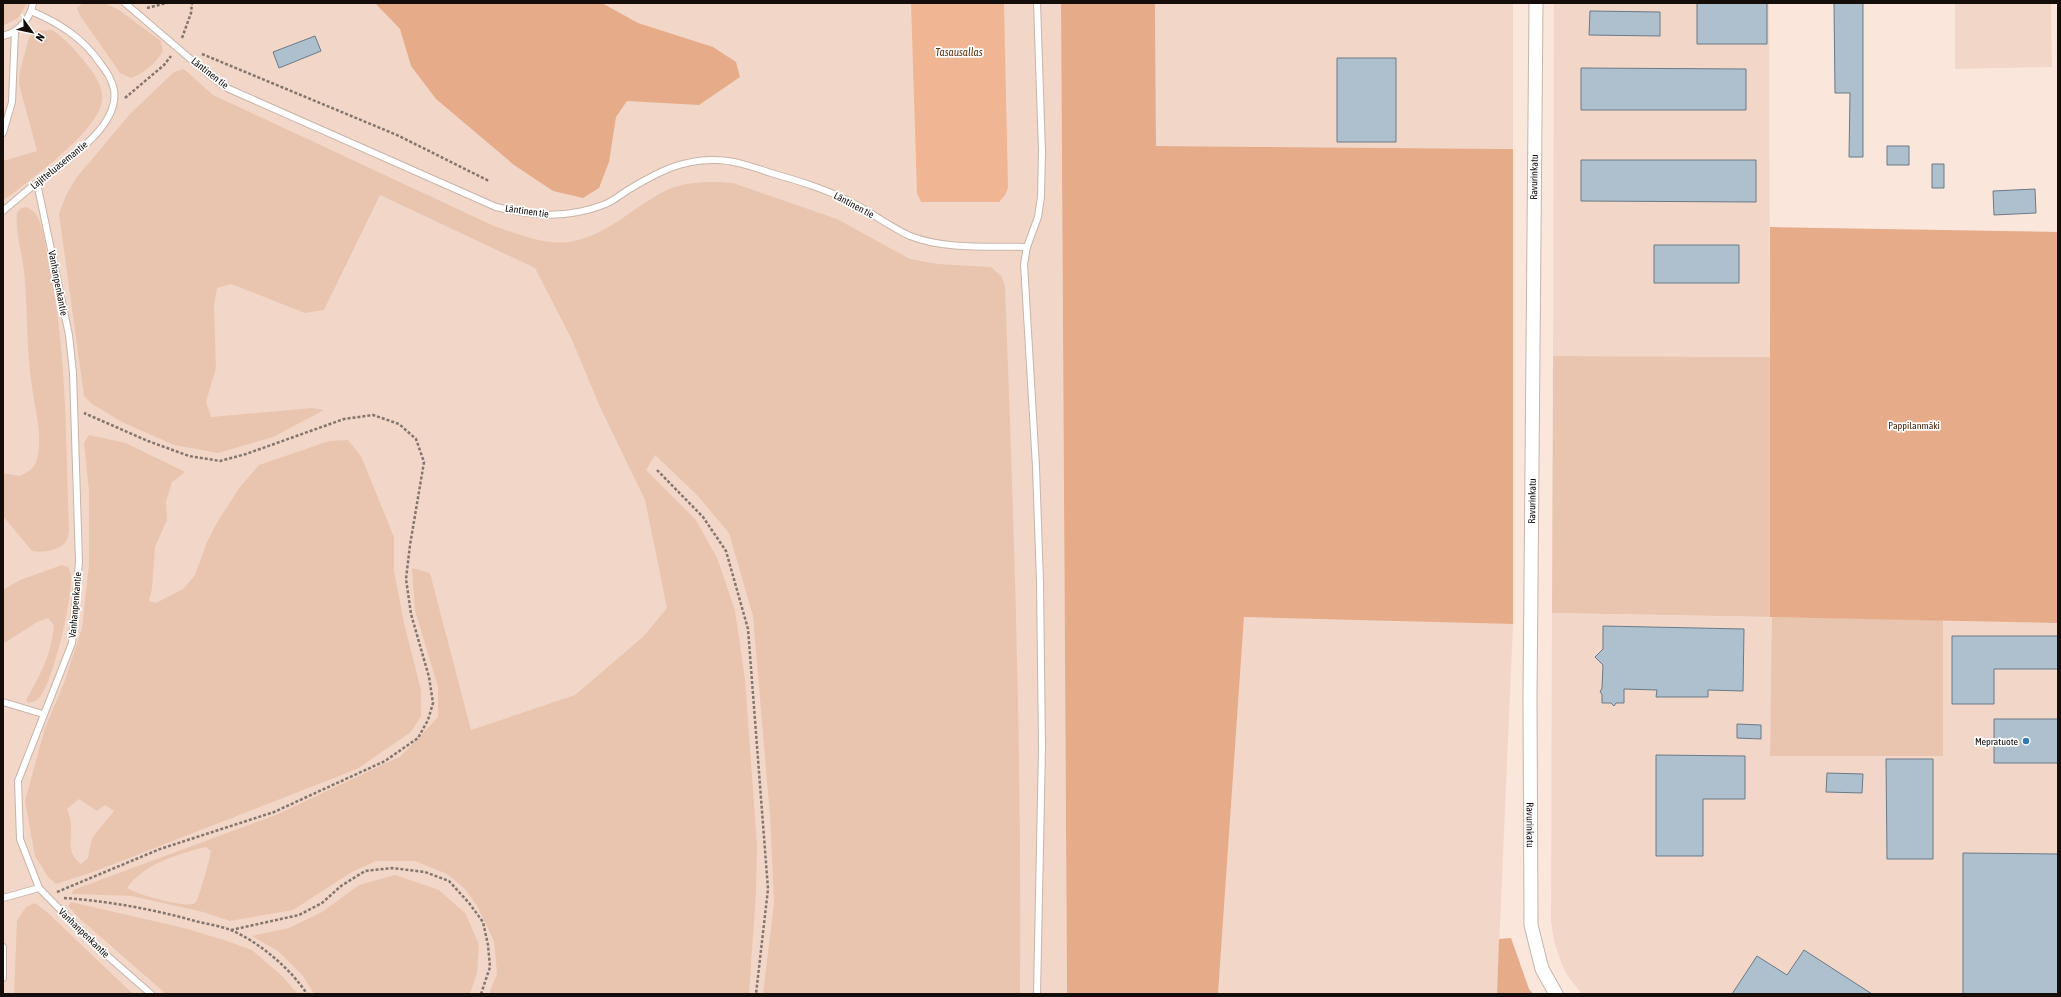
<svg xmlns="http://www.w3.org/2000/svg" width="2061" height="997" font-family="'Asap Condensed',sans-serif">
<rect width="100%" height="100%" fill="#fae6da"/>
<path fill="#f2d7c8" d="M3,3H1061L1067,994H3Z
M1155,3H1513V149L1156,146Z
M1554,3H1769L1770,357L1553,356Z
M1955,3H2051L2052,67L1955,69Z
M1552,613L2058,623V994H1582L1567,975L1561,962L1554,941L1551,921Z
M1244,616L1513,624L1497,994H1218Z"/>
<path fill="#e9c5b0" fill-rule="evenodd" d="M3,3H27L18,18L3,26Z
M83,3H104L119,10L161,41L163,52C154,64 145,73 131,78L120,73L79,14L77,8Z
M52,30C66,39 74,49 85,62C93,72 104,87 102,100C99,132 28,181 3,201V161L37,151L19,84L20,71L29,37L35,31Z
M184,69L213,95L494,226C519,234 547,247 574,241C611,233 634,206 667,190C686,181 712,181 733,183L837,219L910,259L938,264L991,267L1002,277L1005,286C1014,522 1022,758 1020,994H763L774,903L770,816L753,616L729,533L697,495L655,455L646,470L696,520L717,558L735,610L745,679L757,845L756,892L749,994H489L497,974L494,941L477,906L465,889L447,874L415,861H376L352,872L293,910L230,921L203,912L132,896L72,894L73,890L278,814L401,756L438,717V687L415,611L412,568L430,573L471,730L575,695L644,636L667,608L645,500L600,407L572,340L535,268L380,195L324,310L305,313L231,284L217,288L214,306L216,368L206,402L211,417L312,408L324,410L273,437L218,453L174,445L122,422L92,404L84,396L59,214L66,195L77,177L130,114L174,72ZM206,847L211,851C211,855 198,902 195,903C187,909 136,894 127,888C143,864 179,854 206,847Z
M27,207C30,209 34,211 36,214C44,227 45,245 48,259C67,348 66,441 69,532C68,536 67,541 64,544C57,551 41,553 32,551L3,516V473L20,476C28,472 35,468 37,459C43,435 35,411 32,387C26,348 28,309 24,271C22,252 15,233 17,213L21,208Z
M1553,356L1770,357V617L1552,613Z
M89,435L126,443L185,472L172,482L166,502L167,520L155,547L152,589L149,601L156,603L183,589L195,575L207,542L219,519L240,487L259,465L329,441L348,440L361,456L394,537V571L404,623L421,690V716L411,732L357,769L93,872L56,884L48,877L35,856L25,801L45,728L64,683L82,628L89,564V491L84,443ZM79,799L97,811L105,805L114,811L92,838L88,858L81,864C66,853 72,840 71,825C71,820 69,814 67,809Z
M62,565L68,567C69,569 71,573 71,575C73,596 53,684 39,698C37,701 31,702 28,703L26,700C41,674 51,655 54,625L48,618L37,622L3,644V590L20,580Z
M1772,617L1943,620V756H1770Z
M395,875L439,890L466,914L479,945L477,973L470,994H314L303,976L278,951L252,936L289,928L322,912L359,885Z
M71,902L184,928L224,940L252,950L281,975L298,994H166L79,918L68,906Z
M35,903L48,913L133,994H14L17,920L26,907Z"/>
<path fill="#e6ac8a" d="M375,3H602L638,23L713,47L736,62L740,77L699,105L627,101L616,117L609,162L599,188L583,198L553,191L514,165L436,99L411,66L400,29Z
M1061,3H1155L1156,146L1513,149V624L1244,617L1218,994H1067Z
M1770,227L2058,232V623L1770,617Z
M1511,938L1529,989L1533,994H1497L1499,939Z"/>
<path fill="#f0b593" d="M911,3H1004L1008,187L1005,195L999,202H921L917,193Z"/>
<path fill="#aebfcd" stroke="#6a7a87" d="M1697,3H1767V44H1697Z
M1834,3H1863V157H1849L1850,93H1835Z
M1590,11L1660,12V36L1589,35Z
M315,36L321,51L279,68L273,52Z
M1337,58H1396V142H1337Z
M1581,68L1746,69V110H1581Z
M1887,146H1909V165H1887Z
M1581,160H1756V202L1581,201Z
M1932,164H1944V188H1932Z
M2035,189L2036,213L1994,215L1993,191Z
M1654,245H1739V283H1654Z
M1603,626L1744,629L1743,691L1708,690V697H1656L1657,690L1624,689V703H1616L1614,706L1611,703H1602V694L1600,692L1602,688L1603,665L1595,657L1603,649Z
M1952,636H2058V669H1994V704H1952Z
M1994,719H2058V763H1994Z
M1737,724L1761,725V739L1737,738Z
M1656,755L1745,756V799H1703V856H1656Z
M1886,759H1933V859H1887Z
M1827,773L1863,774L1862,793L1826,792Z
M1963,853L2058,854V994H1963Z
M1804,950L1872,994H1732L1757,956L1787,975Z"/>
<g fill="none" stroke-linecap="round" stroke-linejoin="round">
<g stroke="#c8b4a9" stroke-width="8">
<path id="lane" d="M125,3L208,74L227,88L496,207C532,216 567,219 603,205C612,202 620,195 628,190C656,173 682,159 715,160C734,160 753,167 771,173C799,181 826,189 853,203C872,213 890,227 910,236C946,250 989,246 1027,247
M3,36C19,32 30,19 33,3
M3,133L12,102L15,31
M37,183L69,335L73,373L79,562L72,643L18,781L20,839L39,888L95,945L151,994
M3,211C15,201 26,191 38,182C63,162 120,128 114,90C112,79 106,71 100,63C83,38 59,23 31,11
M3,702L43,714
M3,898L39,888
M3,947V978
M1037,994L1042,747L1040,582L1036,467L1024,264L1027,247L1038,217L1041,197L1042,152L1037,3"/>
</g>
<g stroke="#c8b4a9" stroke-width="15">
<g id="street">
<path id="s1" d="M1536,3L1530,698L1531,925L1542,969L1556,994"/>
</g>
</g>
<path stroke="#83756e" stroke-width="2.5" stroke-dasharray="3 2" stroke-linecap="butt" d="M147,8L167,3
M182,38L191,13L192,3
M202,54L397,135L489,181
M125,98L164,65L171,56
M657,470L703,517L726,551L748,629L768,889L756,994
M57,892L160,849L274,812L385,761L418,738L428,720L433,703L429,677L411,614L406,579L410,545L424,462L416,439L399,424L373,415L344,419L246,454L220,461L189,456L148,441L84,413
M64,898C108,901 152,909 195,921C207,924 220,926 231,930C259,942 291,969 307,994
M231,930L299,915L322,903L341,886L365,871L392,868L425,872L449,881L469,903L483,922L488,945L490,967L481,994"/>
<use href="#lane" stroke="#fff" stroke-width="6"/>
<use href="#street" stroke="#fff" stroke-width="13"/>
</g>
<circle fill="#347baf" stroke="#fff" stroke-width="1.5" cx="2026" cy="741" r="4"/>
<g text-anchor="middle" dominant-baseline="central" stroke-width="3.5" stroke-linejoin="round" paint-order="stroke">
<g font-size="10" fill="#140d0a" stroke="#fff">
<text transform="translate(210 73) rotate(38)">Läntinen tie</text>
<text transform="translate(59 165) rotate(-39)">Lajitteluasemantie</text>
<text transform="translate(1534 177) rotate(-89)">Ravurinkatu</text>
<text transform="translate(854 205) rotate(28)">Läntinen tie</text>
<text transform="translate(527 211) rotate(8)">Läntinen tie</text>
<text transform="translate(58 283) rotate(79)">Vanhanpenkantie</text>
<text transform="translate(1532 501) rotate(-89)">Ravurinkatu</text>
<text transform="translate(75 605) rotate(-85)">Vanhanpenkantie</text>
<text stroke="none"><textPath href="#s1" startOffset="822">Ravurinkatu</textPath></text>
<text transform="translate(84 933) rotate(44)">Vanhanpenkantie</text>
</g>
<g font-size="10" fill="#492309" stroke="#fff">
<text x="1914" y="425">Pappilanmäki</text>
</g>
<g font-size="10" fill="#140d0a" stroke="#fff" text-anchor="end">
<text x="2018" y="741">Mepratuote</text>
</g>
<g font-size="11" font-style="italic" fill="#67320b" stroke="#fff">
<text x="959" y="52">Tasausallas</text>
</g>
</g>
<rect width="2061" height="997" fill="none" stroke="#140d0a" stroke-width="8"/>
<g transform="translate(32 32) rotate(123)" stroke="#ffffff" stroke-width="3" paint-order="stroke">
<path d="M0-3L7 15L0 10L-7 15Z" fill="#140d0a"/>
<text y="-6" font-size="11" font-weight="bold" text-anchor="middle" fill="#140d0a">N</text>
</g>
</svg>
